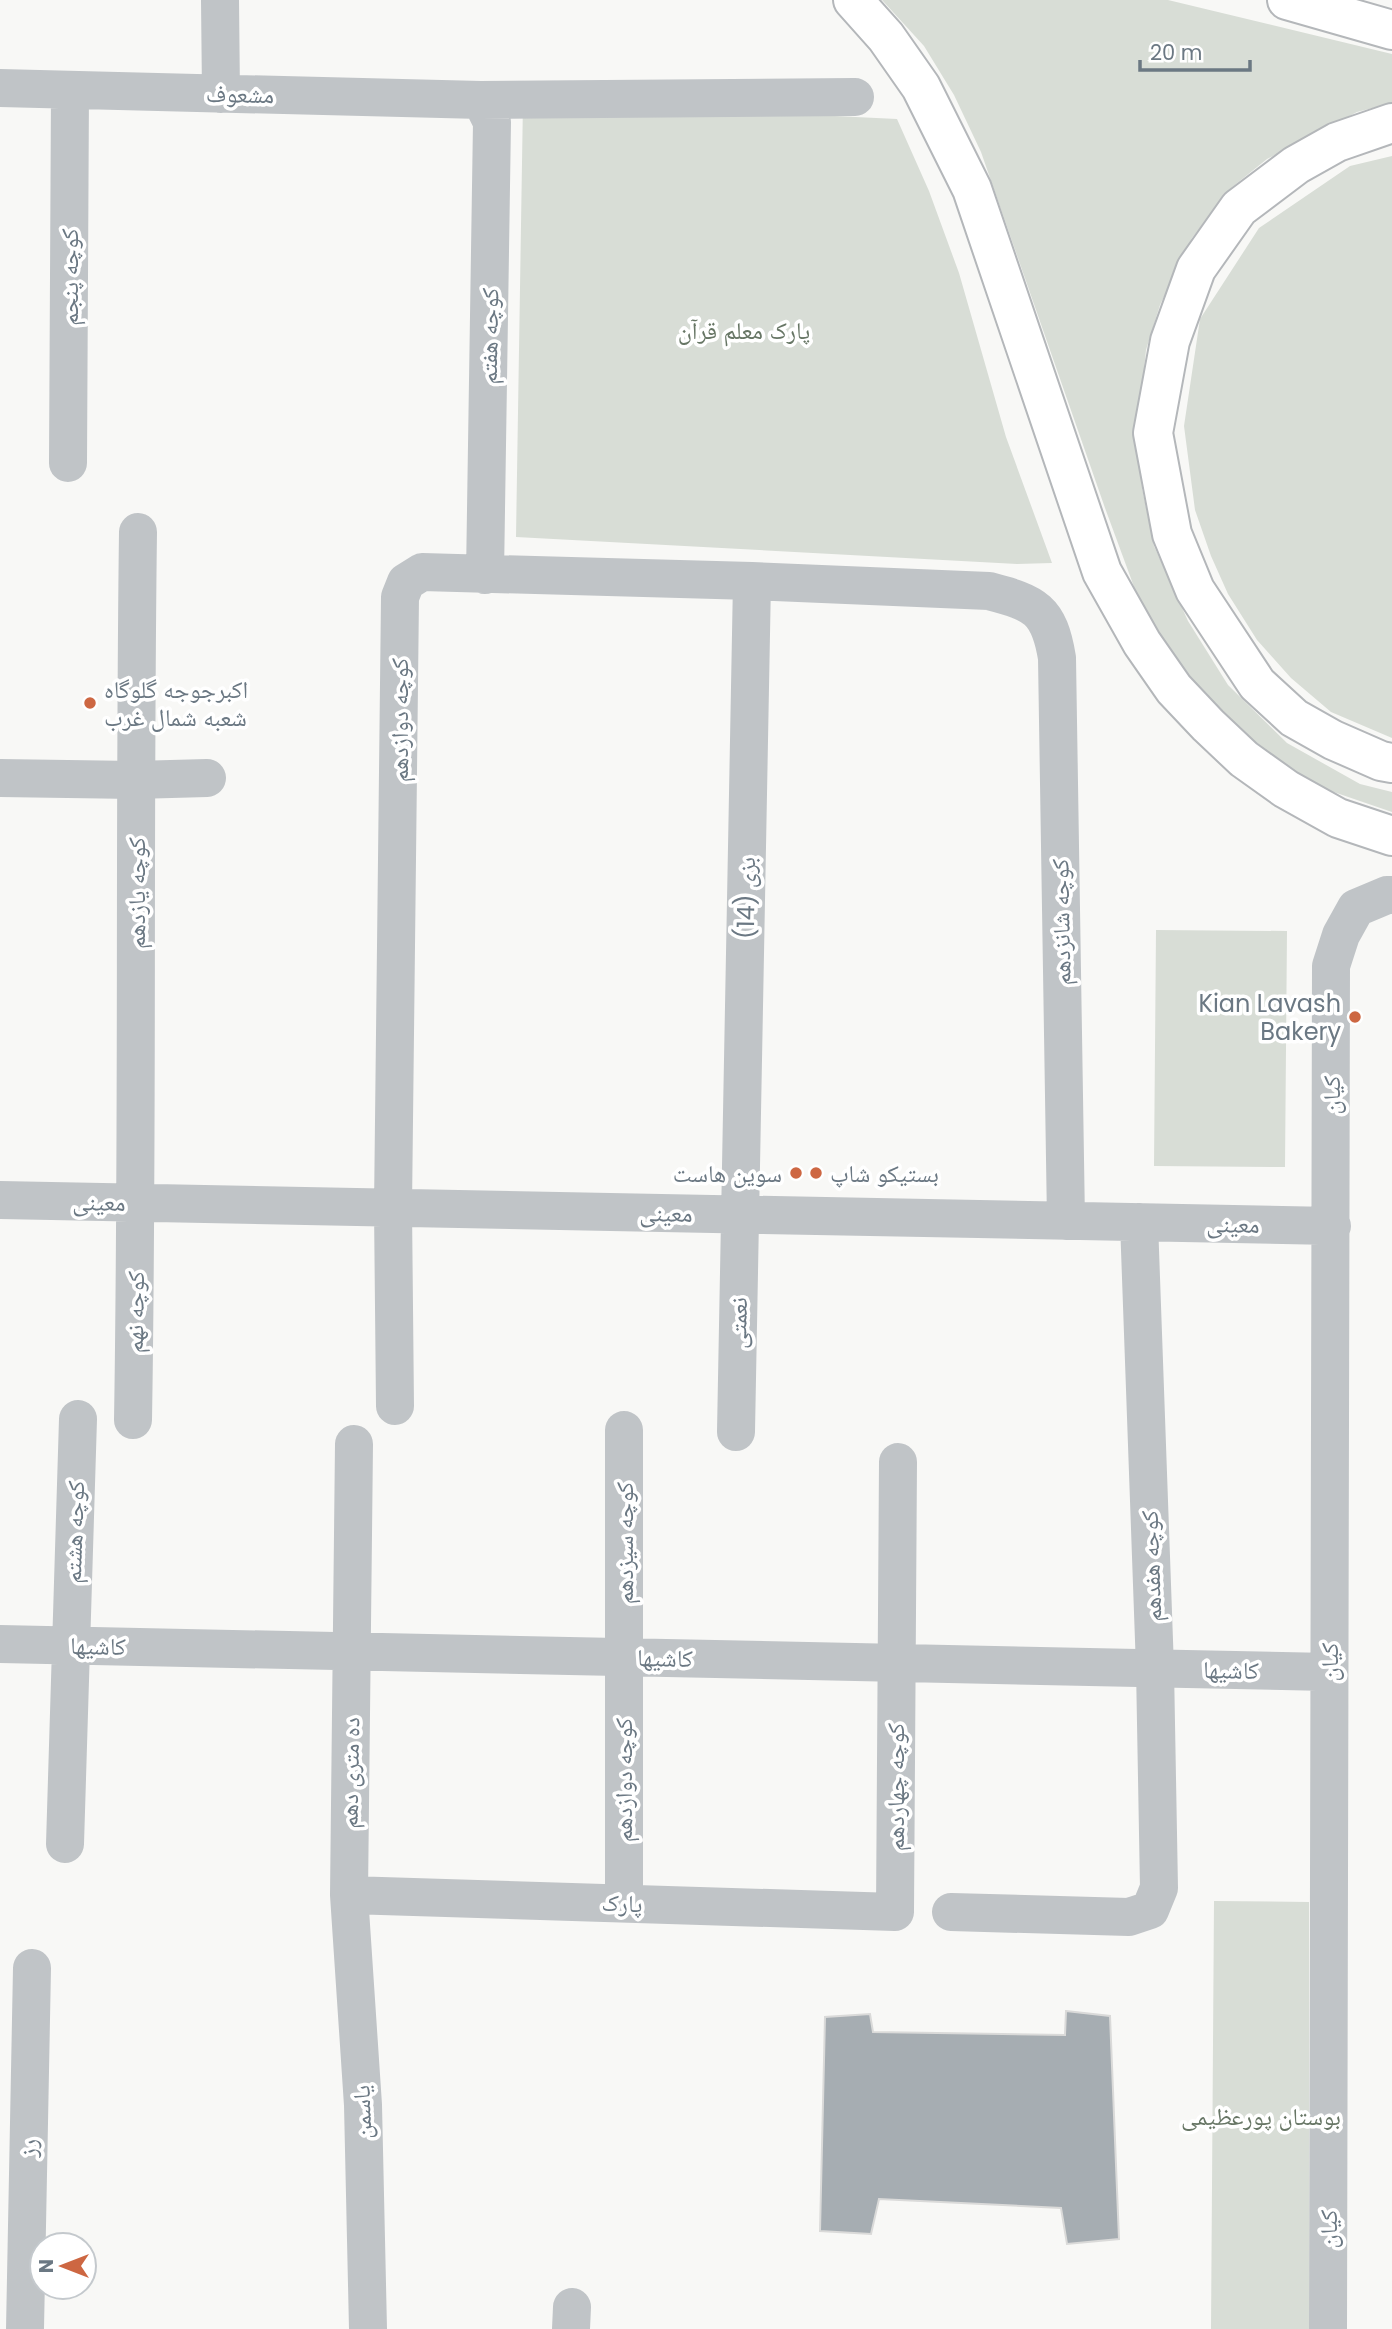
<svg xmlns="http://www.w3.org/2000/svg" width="1392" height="2329" font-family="Poppins,'Noto Naskh Arabic',sans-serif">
<rect width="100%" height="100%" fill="#f8f8f6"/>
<path fill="#d8ddd6" d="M882,0H1168L1392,54V103L1357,112L1267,159L1231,188L1192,238L1160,305L1146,350L1139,421L1142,488L1154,546L1188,621L1228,685L1287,743L1360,784L1392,792V812L1322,788L1287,768L1245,737L1200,694L1166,650L1140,603L1105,508L981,152L954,95L924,46Z
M523,101L897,119L929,191L959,273L1006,437L1052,563L1017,564L516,537Z
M1392,156V738L1331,712L1291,678L1257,640L1228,594L1211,556L1195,510L1184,426L1200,319L1259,228L1350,166Z
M1156,930L1287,931L1285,1167L1154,1166Z
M1214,1901L1309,1902V2329H1211Z"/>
<path fill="#a6adb2" stroke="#dadad9" stroke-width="2" d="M1066,2011L1110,2016L1119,2239L1067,2244L1061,2208L879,2199L871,2234L820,2231L825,2017L870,2014L873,2032L1065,2035Z"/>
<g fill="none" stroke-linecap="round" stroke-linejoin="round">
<g stroke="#b4b7ba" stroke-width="42">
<path id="highway" d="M853,0L886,37L921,87L972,189L1102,572L1142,643L1174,689L1208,725L1244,759L1286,789L1338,818L1392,836
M1287,0L1392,30
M1392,123L1337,142L1296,165L1239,208L1196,269L1170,341L1153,433L1172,534L1195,590L1257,684L1294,718L1333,740L1381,761L1392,763"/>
</g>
<path stroke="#c0c4c7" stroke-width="38" d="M220,0L221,94
M0,88L481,100L855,97
M481,100L492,122L485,575
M68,463L70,90
M0,778L135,780L207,778
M0,1200L1332,1226
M395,1406L393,1208L400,597L406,582L422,572L752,581L989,591C1035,603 1049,609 1057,658L1066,1221
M133,1420C138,1124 134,828 138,532
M736,1432L752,581
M354,1444L349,1895L363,2105L368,2329
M0,1644L1329,1672
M65,1844L78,1419
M349,1895L895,1912L898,1462
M624,1903V1430
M951,1912L1129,1917L1150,1910L1159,1888L1155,1668L1139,1222
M25,2329L32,1968
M571,2329L572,2307
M1328,2329L1331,966L1341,935L1356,908L1387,895H1392"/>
<use href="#highway" stroke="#fff" stroke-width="38"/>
</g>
<g fill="#cd6742" stroke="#fff" stroke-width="2.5">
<circle cx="90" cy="703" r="7"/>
<circle cx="1355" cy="1017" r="7"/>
<circle cx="796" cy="1173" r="7"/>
<circle cx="816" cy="1173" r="7"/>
</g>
<g text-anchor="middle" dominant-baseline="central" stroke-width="7" stroke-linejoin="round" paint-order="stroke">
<g font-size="24" fill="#6b7883" stroke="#fff">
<text transform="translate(240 94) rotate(1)">مشعوف</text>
<text transform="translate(69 277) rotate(-90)">کوچه پنجم</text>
<text transform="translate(489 336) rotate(-89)">کوچه هفتم</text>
<text transform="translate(399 720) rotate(-90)">کوچه دوازدهم</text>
<text transform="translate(136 893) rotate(-90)">کوچه یازدهم</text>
<text transform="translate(746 898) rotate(-89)">بزی (14)</text>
<text transform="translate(1061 922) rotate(-91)">کوچه شانزدهم</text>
<text transform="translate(1331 1095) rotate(-90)">کیان</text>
<text transform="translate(99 1202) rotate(1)">معینی</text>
<text transform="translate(666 1213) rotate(1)">معینی</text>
<text transform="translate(1233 1224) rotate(1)">معینی</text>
<text transform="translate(135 1312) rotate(-89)">کوچه نهم</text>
<text transform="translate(738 1323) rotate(-89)">نعمتی</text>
<text transform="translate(74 1532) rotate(-88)">کوچه هشتم</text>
<text transform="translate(624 1543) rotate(-90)">کوچه سیزدهم</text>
<text transform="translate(1151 1566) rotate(-92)">کوچه هفدهم</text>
<text transform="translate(98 1646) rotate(1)">کاشیها</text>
<text transform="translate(665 1658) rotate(1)">کاشیها</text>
<text transform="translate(1329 1662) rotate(-90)">کیان</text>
<text transform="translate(1231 1670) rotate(1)">کاشیها</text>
<text transform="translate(350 1773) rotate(-89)">ده متری دهم</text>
<text transform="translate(623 1780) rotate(-90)">کوچه دوازدهم</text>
<text transform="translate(895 1787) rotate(-90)">کوچه چهاردهم</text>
<text transform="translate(622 1903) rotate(2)">پارک</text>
<text transform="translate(362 2112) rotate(-92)">یاسمن</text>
<text transform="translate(28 2148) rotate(-89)">رز</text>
<text transform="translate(1328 2229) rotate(-90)">کیان</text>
</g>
<g font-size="24" fill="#677665" stroke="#fff">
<text x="744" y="330">پارک معلم قرآن</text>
<text x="1261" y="2116">بوستان پورعظیمی</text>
</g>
<g font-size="24" fill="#6b7883" stroke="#fff" text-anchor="start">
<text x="104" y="689">اکبرجوجه گلوگاه<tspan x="104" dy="28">شعبه شمال غرب</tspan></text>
<text x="1341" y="1003" text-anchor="end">Kian Lavash<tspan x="1341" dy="28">Bakery</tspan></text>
<text x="782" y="1173" text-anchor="end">سوین هاست</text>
<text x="830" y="1173">بستیکو شاپ</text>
</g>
</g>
<g transform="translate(63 2266) rotate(270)"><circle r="33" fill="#ffffff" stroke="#c4c9cd" stroke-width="2"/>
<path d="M0-5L12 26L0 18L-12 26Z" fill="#cd6742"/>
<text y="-10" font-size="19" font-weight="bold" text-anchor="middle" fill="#6b7883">N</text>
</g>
<path d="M1140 60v10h110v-10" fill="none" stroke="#6b7883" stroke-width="3.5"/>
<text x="1150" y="60" font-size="21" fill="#6b7883" stroke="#ffffff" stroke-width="5" paint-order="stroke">20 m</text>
</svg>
